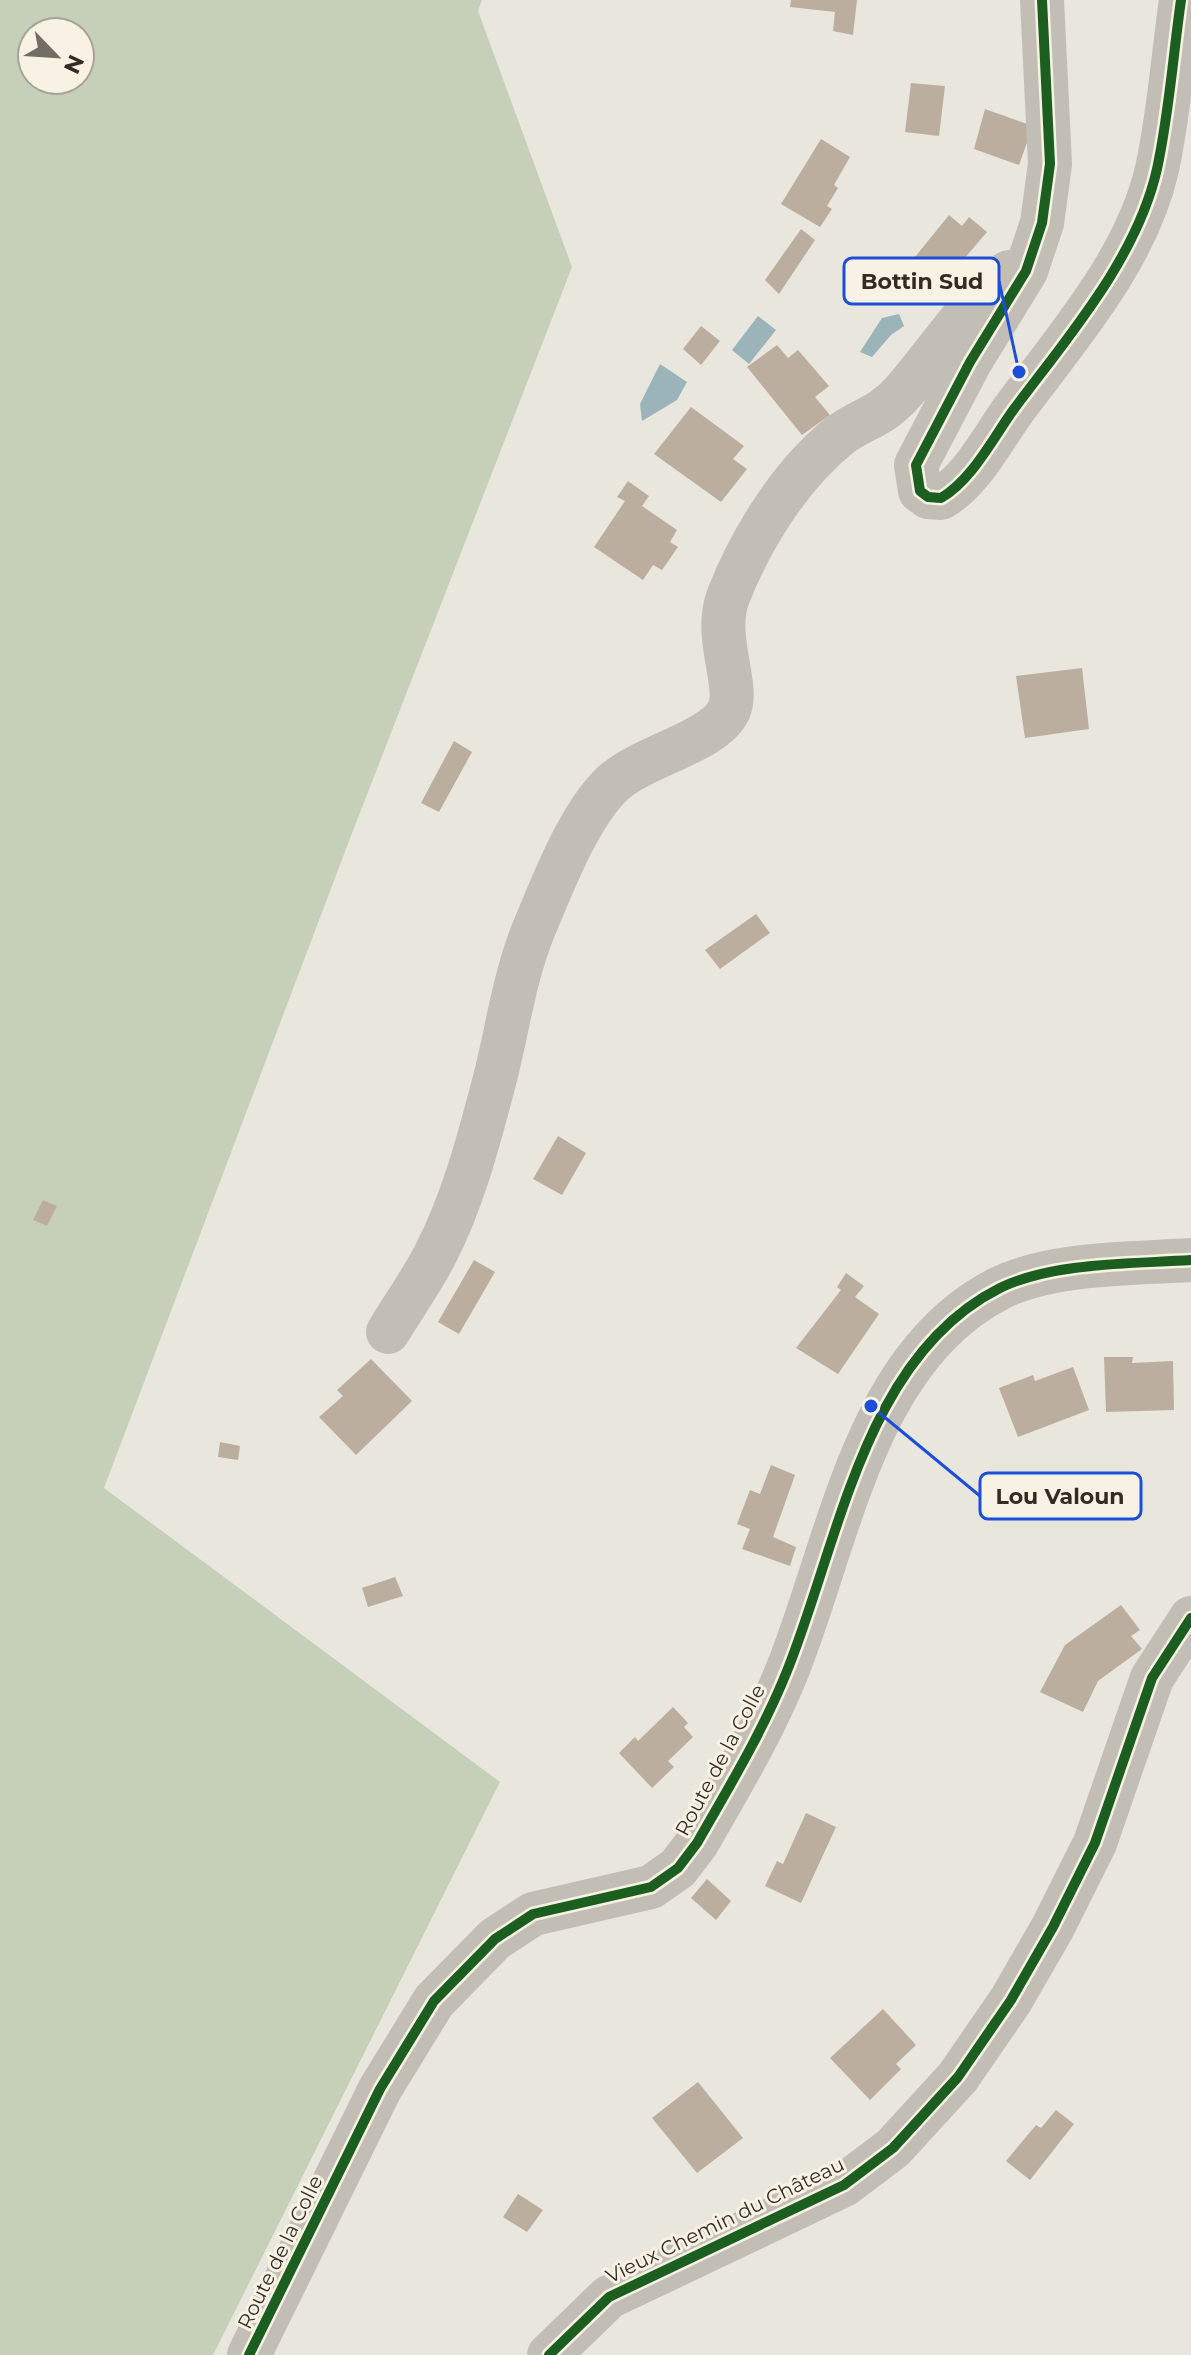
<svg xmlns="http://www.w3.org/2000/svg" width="1191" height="2355" font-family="Montserrat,sans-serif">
<rect width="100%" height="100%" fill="#e9e6dd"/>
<path fill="#c6cfb8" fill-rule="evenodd" d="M0,0H482L478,11L572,267L349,841L104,1488L500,1782L213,2355H0ZM32,32H80V80H32Z"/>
<path fill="#9ab4b9" d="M899,314L904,326L891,335L872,357L860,352L882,318Z
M758,316L776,330L749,364L732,350Z
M660,364L687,382L677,400L642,421L640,404Z"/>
<path fill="#bcae9f" d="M791,0H857L853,35L833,31L835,12L790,7Z
M911,83L945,86L939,136L905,132Z
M985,109L1033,126L1019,165L974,149Z
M821,139L850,157L834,185L838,188L827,206L832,209L820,227L781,204Z
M949,215L962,226L969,217L987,232L957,267L974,281L954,308L937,292L944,282L915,257Z
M801,229L815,240L779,294L765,280Z
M701,326L720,341L701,365L683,349Z
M777,345L788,358L798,350L829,386L815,397L830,415L802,435L747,367Z
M691,407L744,446L733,459L747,469L721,502L654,454Z
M628,481L649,496L642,506L677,530L670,542L678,547L662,570L653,565L643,580L594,547L625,501L617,497Z
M1082,668L1089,729L1025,738L1016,676Z
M454,741L472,752L439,812L421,803Z
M756,914L770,933L720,969L705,950Z
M558,1136L586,1153L562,1195L533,1179Z
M43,1200L57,1206L47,1226L33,1220Z
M474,1260L495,1272L459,1334L438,1322Z
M846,1273L864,1286L855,1297L879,1314L838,1374L796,1348L841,1290L837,1287Z
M1104,1357H1133L1132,1363L1173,1361L1174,1410L1106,1412Z
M371,1359L412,1401L356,1455L319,1417L343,1396L337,1390Z
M1073,1367L1089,1410L1018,1437L999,1388L1033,1375L1035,1381Z
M220,1442L240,1446L238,1460L218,1457Z
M771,1465L795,1475L773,1537L796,1547L790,1566L742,1549L750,1529L737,1524L750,1490L760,1494Z
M395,1577L403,1596L368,1607L362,1588Z
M1121,1605L1140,1630L1131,1636L1142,1649L1098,1681L1083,1712L1040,1692L1065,1645Z
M673,1707L688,1723L684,1727L693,1737L668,1761L674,1767L652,1788L619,1753L635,1737L638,1741Z
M806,1813L836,1827L801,1903L765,1886L777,1861L783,1864Z
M707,1879L731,1901L716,1920L691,1898Z
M883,2009L916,2045L896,2064L901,2069L870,2100L830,2058Z
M698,2082L743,2138L697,2173L652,2118Z
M1056,2110L1074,2124L1030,2180L1006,2161L1036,2125L1041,2128Z
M518,2194L543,2210L527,2232L503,2217Z"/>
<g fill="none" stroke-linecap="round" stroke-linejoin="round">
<path stroke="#c2beb6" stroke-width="44" d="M1042,0L1050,164L1042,223L1026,271L970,362L916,465L920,491L928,497L941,498C972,480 993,438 1014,409C1067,338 1137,258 1157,169C1169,114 1173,56 1181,0
M388,1332C403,1307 421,1282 435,1255C462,1203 478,1143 493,1086C507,1034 513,981 533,931C552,886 577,819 611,785C639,757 715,742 729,710C740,685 713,638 728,597C751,538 791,474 840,435C863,418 880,418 903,392C935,355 962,314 997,279L1009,272L1026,271
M249,2355L380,2089L434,2001L495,1939L533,1914L651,1887L678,1868L697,1843C729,1787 763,1731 787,1671C839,1543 864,1356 1000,1288C1053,1262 1132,1264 1191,1260
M549,2355L609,2297L844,2185L893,2148L958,2077L1011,2000L1053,1927L1095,1843L1152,1678L1191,1618"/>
<g stroke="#f7f2e3" stroke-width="15">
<path id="cycleway" d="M1042,0L1050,164L1042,223L1026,271L970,362L916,465L920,491L928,497L941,498C972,480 993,438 1014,409C1067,338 1137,258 1157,169C1169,114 1173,56 1181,0
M249,2355L380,2089L434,2001L495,1939L533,1914L651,1887L678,1868L697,1843C729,1787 763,1731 787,1671C839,1543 864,1356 1000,1288C1053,1262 1132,1264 1191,1260
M549,2355L609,2297L844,2185L893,2148L958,2077L1011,2000L1053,1927L1095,1843L1152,1678L1191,1618"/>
</g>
<use href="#cycleway" stroke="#1b5e20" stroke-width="10"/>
</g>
<g text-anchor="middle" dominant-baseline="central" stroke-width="6" stroke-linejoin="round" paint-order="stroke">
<g font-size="20" fill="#322c25" stroke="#f7f2e3">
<text transform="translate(720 1760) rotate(-62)">Route de la Colle</text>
<text transform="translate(725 2220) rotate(-26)">Vieux Chemin du Château</text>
<text transform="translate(280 2252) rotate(-64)">Route de la Colle</text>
</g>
</g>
<path fill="none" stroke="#1d4ed8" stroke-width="3" d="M1019 372L999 281M871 1406L980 1496"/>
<g fill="#1d4ed8" stroke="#f7f2e3" stroke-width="3">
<circle cx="1019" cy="372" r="8"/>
<circle cx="871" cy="1406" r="8"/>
</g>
<g fill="#f7f2e3" stroke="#1d4ed8" stroke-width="3">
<rect x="844" y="258" width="155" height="46" rx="8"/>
<rect x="980" y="1473" width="161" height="46" rx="8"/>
</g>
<g font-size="22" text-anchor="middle" font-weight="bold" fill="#322c25">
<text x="922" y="289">Bottin Sud</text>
<text x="1060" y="1504">Lou Valoun</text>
</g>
<g transform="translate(56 56) rotate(115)"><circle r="38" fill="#f7f2e3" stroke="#a8a397" stroke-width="2"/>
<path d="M0-6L14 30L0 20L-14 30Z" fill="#726d65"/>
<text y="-12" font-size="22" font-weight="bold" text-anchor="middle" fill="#322c25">N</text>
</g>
</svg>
